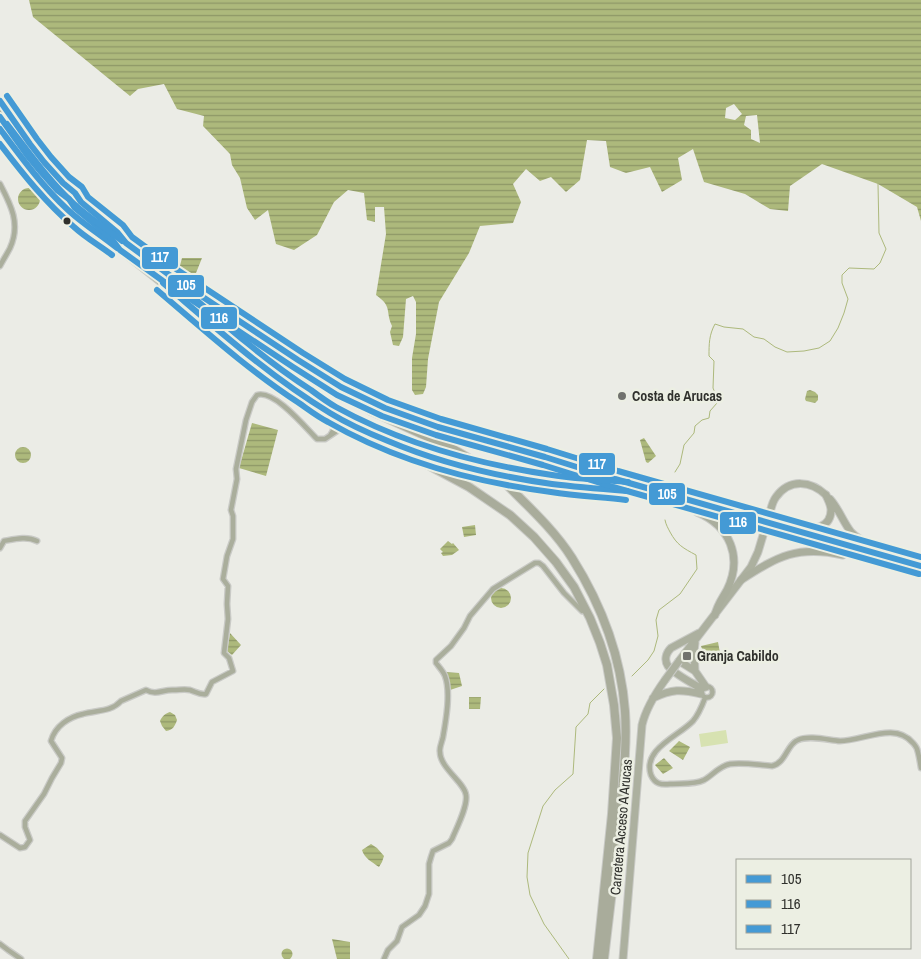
<svg xmlns="http://www.w3.org/2000/svg" width="921" height="959" font-family="'Archivo Narrow',sans-serif">
<defs>
<pattern id="water-rules" width="6" height="5" patternUnits="userSpaceOnUse" patternTransform="scale(1.25)"><rect width="6" height="5" fill="#adb97c"/><path d="M0 2.5h6" fill="none" stroke="#8d9766"/></pattern>
</defs>
<rect width="100%" height="100%" fill="#ebece6"/>
<path fill="#d7e2b1" d="M726,730L728,743L701,747L699,734Z"/>
<path fill="url(#water-rules)" fill-rule="evenodd" d="M29,0H921V221L917,207L878,184L822,164L790,186L788,211L770,209L745,194L704,182L693,149L678,158L682,180L662,192L650,167L626,173L610,167L606,141L587,140L580,180L566,192L551,177L540,181L526,169L513,184L521,202L513,223L480,226L469,253L439,302L428,359L426,387L423,394L415,395L412,390V358L416,334V302L413,296L406,299L403,337L399,346L393,345L390,332L392,326C385,311 393,307 376,295L386,234L384,207H375V222L367,220L364,193L348,190L334,202L317,235L294,250L276,244L268,210L255,220L247,208L240,178L232,165L230,154L203,126L204,116L177,109L164,84L138,89L130,96L33,17ZM734,104L742,114L735,120L725,118L726,108ZM757,115L760,143L751,139V130L744,125L746,116Z
M18 199a11 11 0 1 1 22 0a11 11 0 1 1-22 0Z
M182,258H202L196,273H178Z
M810,390L815,392L818,395V400L815,403L806,401L805,399L807,391Z
M252,423L278,430L266,476L239,468Z
M644,438L656,456L648,463L646,462L640,440Z
M15 455a8 8 0 1 1 16 0a8 8 0 1 1-16 0Z
M475,525L476,535L464,537L462,527Z
M448,541L452,544L453,543L459,550L452,555L443,556L441,553L443,552L440,549Z
M491 598a10 10 0 1 1 20 0a10 10 0 1 1-20 0Z
M230,633L241,645L232,655L227,651Z
M718,642L720,653L704,655L701,646Z
M446,672L459,673L462,686L450,690Z
M469,697H481L480,709H469Z
M170,712L175,715L177,720C175,726 173,730 166,731L162,726L160,721C162,716 166,713 170,712Z
M679,741L690,747L683,760L669,751Z
M664,758L673,768L663,774L655,765Z
M371,844L377,848L384,856L382,862L379,867C372,862 364,858 362,850Z
M332,939L350,942V959H337Z
M281.5 954a5.5 5.5 0 1 1 11 0a5.5 5.5 0 1 1-11 0Z"/>
<g fill="none" stroke-linecap="round" stroke-linejoin="round">
<path stroke="#adb97c" stroke-width="1" d="M675,472L680,464L684,445L694,433L695,426L702,420L709,418L710,411L717,403L715,393L713,388L714,361L709,356C709,344 709,335 715,324L724,327L743,329L754,337L764,339L775,347L787,352L804,351L819,348L830,341L838,328L844,313L848,299L842,283V275L849,268L874,269L880,263L886,249L879,233L878,184
M632,676L648,660L654,651L658,636L656,620L659,610L680,594L697,569L696,555C683,548 677,545 670,532C668,528 666,525 665,520
M569,959L544,924L530,895L527,877L528,853L543,806L555,790L573,774L576,727L588,714L590,703L604,689"/>
<path stroke="#c6c7c1" stroke-width="8" stroke-dasharray="8 4" stroke-linecap="butt" d="M477,463L507,485"/>
<g stroke="#c9cac6" stroke-width="7">
<path id="minor" d="M0,101C25,137 49,173 82,202C93,213 106,222 117,232L121,237
M0,184C11,205 21,224 10,248C7,254 3,260 0,266
M331,434L333,431V425
M0,548L4,541C15,539 27,536 37,541
M701.5 692a5.5 5.5 0 1 1 11 0a5.5 5.5 0 1 1-11 0Z
M705,698C702,706 699,714 693,721C679,736 642,749 651,775C655,784 661,785 670,784C680,783 694,785 704,780C713,775 719,766 730,764C743,762 758,765 772,766C786,763 787,744 798,740C809,735 828,740 840,741C863,741 895,721 913,743C914,744 917,748 917,749C919,755 920,762 921,768
M0,835L20,848L25,847L30,840L25,827V821L44,794L52,778L61,763L62,758L51,741C55,726 69,717 83,714C97,710 111,712 121,701L146,690C157,696 163,689 174,690C179,690 185,689 190,690C196,692 200,695 206,694L212,682L233,671L229,658L224,653L228,619L227,604L228,586L223,579L227,556L233,539V516L231,510L237,479L236,469L246,420L252,402L257,395C274,389 306,428 317,439H325L340,429
M0,944L8,950L21,959
M384,959L388,950L397,941L402,927L419,915L425,906L429,894V864L431,857L433,851L449,843L452,839C457,827 468,806 466,795C465,783 440,768 440,752C439,748 442,742 443,737C446,720 451,692 445,676C443,671 439,667 436,663V660L451,646L464,628L470,616L493,589L535,563H539L543,566L564,593L582,611"/>
</g>
<g stroke="#c9cac6" stroke-width="9">
<path id="primary" d="M769,516C771,509 772,502 776,497C790,478 811,481 826,495
M699,633L671,648C666,653 664,660 668,666C674,674 694,684 702,689
M695,671L694,651L695,643
M706,687L695,671L679,661L751,567L758,552L764,532
M653,698C672,689 681,689 701,694
M623,959L642,725C646,708 655,694 665,680"/>
</g>
<g stroke="#c9cac6" stroke-width="9">
<path id="trunk" d="M0,110C16,134 33,159 53,180C97,225 150,262 203,297C236,319 268,341 302,362
M0,119L24,155L50,186L63,199L103,236L167,287L262,367L284,383L334,416
M319,373L341,387L362,398L405,416L438,427L545,457L615,479L921,566
M348,423C411,456 481,474 551,484C573,487 596,487 619,490C633,492 646,495 660,498L921,572
M830,499C839,509 843,522 851,532C860,542 874,546 885,552
M697,512C730,526 743,557 727,590C722,599 717,605 715,615
M801,527C814,531 831,527 831,510C831,505 828,500 826,495
M741,580C778,556 798,545 843,555"/>
</g>
<g stroke="#c9cac6" stroke-width="10">
<path id="motorway" d="M298,360L335,389L371,411L448,446L477,463
M331,414L362,436L430,466L469,487L510,515L534,537L556,562L574,587L590,618L600,643L607,665L614,705L617,738L612,814L597,959
M507,485C530,508 555,531 572,558C601,604 621,657 625,711C627,741 624,771 621,801C617,854 610,906 604,959"/>
</g>
<use href="#minor" stroke="#aaae9c" stroke-width="4.5"/>
<use href="#primary" stroke="#acb09f" stroke-width="7"/>
<use href="#trunk" stroke="#aaae9d" stroke-width="7"/>
<use href="#motorway" stroke="#a9ac9b" stroke-width="8"/>
<g stroke="#c9cac6" stroke-width="9" stroke-linecap="butt">
<path id="primary-bridge" d="M764,532L769,516
M665,680L679,661"/>
</g>
<use href="#primary-bridge" stroke="#acb09f" stroke-width="7"/>
<g stroke="#ecefe3" stroke-width="10">
<path id="bus-1" d="M0,101L30,144L44,162L63,183L75,193L81,202L117,232L126,243L168,274L298,360L341,387L385,408L438,427L545,457L615,479L921,566
M0,129C21,157 42,186 68,210C83,224 101,235 117,248
M163,283C217,329 269,376 330,413C348,424 368,433 388,441C440,463 495,476 552,484C577,487 602,489 627,491"/>
</g>
<g stroke="#ecefe3" stroke-width="10">
<path id="bus-2" d="M0,117L27,155L41,172L57,190L69,199L75,208L111,238L120,250L163,281L293,367L337,395L382,416L436,435L543,465L613,487L919,574
M0,144C23,174 46,203 74,227C86,238 99,245 112,255
M157,290C203,329 248,370 299,403C309,410 318,417 328,422C396,461 473,482 551,492C576,496 601,497 626,500"/>
</g>
<g stroke="#ecefe3" stroke-width="10">
<path id="bus-3" d="M7,96L37,139L51,157L69,177L82,187L88,197L123,225L132,237L173,267L303,353L345,379L388,400L441,419L547,449L618,471L921,557
M7,124C28,151 48,180 74,204C89,218 106,228 122,241
M169,276C215,316 260,357 311,390C319,396 327,402 336,407C403,444 477,464 552,475C577,479 603,480 628,482"/>
</g>
<use href="#bus-1" stroke="#449ad5" stroke-width="6"/>
<use href="#bus-2" stroke="#449ad5" stroke-width="6"/>
<use href="#bus-3" stroke="#449ad5" stroke-width="6"/>
</g>
<circle fill="#30312d" stroke="#ecefe3" stroke-width="2" cx="67" cy="221" r="4.5"/>
<g fill="#71726e" stroke="#ecefe3" stroke-width="2">
<circle cx="622" cy="396" r="5"/>
<rect x="682" y="651" width="10" height="10" rx="2.5"/>
</g>
<g text-anchor="middle" dominant-baseline="central" stroke-width="5" stroke-linejoin="round" paint-order="stroke">
<g font-size="14" font-weight="bold" fill="#30312d" stroke="#ecefe3" text-anchor="start">
<text x="632" y="396">Costa de Arucas</text>
<text x="697" y="656">Granja Cabildo</text>
</g>
<g font-size="14" fill="#30312d" stroke="#ecefe3">
<text transform="translate(621 827) rotate(-85)">Carretera Acceso A Arucas</text>
</g>
</g>
<g stroke="#ecefe3" stroke-width="2">
<rect x="141" y="246" width="38" height="24" rx="5" fill="#449ad5"/>
<rect x="167" y="274" width="38" height="24" rx="5" fill="#449ad5"/>
<rect x="200" y="306" width="38" height="24" rx="5" fill="#449ad5"/>
<rect x="578" y="452" width="38" height="24" rx="5" fill="#449ad5"/>
<rect x="648" y="482" width="38" height="24" rx="5" fill="#449ad5"/>
<rect x="719" y="511" width="38" height="24" rx="5" fill="#449ad5"/>
</g>
<g font-size="14" text-anchor="middle" font-weight="bold" fill="#fff">
<text x="160" y="262">117</text>
<text x="186" y="290">105</text>
<text x="219" y="323">116</text>
<text x="597" y="469">117</text>
<text x="667" y="499">105</text>
<text x="738" y="527">116</text>
</g>
<rect x="736" y="859" width="175" height="90" fill="#ecefe3" stroke="#a1a39a"/>
<rect x="746" y="875" width="25" height="8" fill="#449ad5" stroke="#a1a39a"/>
<text x="781" y="884" font-size="15" fill="#30312d">105</text>
<rect x="746" y="900" width="25" height="8" fill="#449ad5" stroke="#a1a39a"/>
<text x="781" y="909" font-size="15" fill="#30312d">116</text>
<rect x="746" y="925" width="25" height="8" fill="#449ad5" stroke="#a1a39a"/>
<text x="781" y="934" font-size="15" fill="#30312d">117</text>
</svg>
